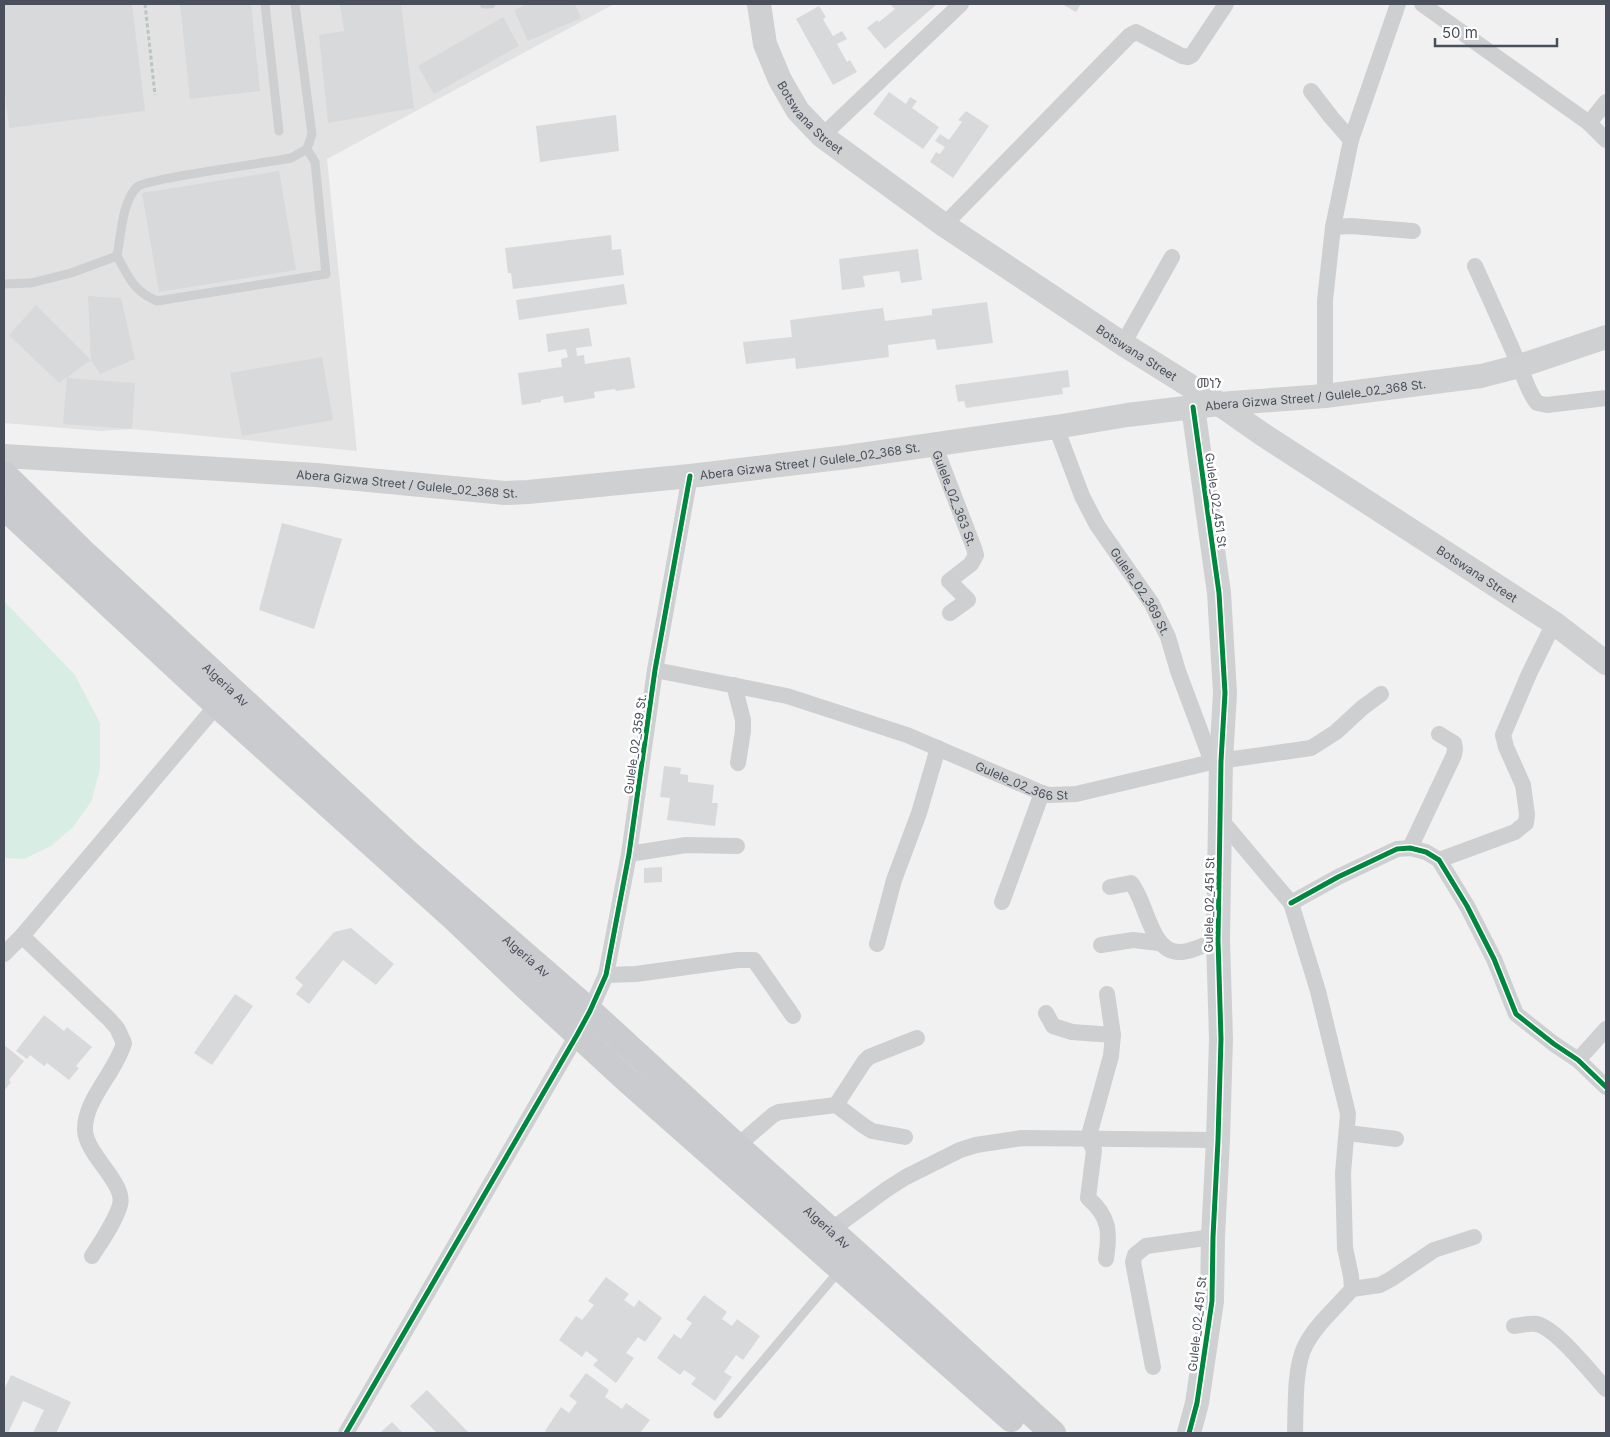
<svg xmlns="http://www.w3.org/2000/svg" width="1610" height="1437" font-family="Inter,'Noto Sans Ethiopic',sans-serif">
<rect width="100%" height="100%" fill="#f1f1f1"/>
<path fill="#e3e2e2" d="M4,4H614L327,159L357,451L132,429L100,431L4,423Z"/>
<path fill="#d8eee4" d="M4,601L75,675L100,723V770L91,802L72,828L51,846L24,859L4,858Z"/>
<path fill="#d8d9db" d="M4,4H132L145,111L9,128L4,85Z
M180,4H251L260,91L190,99Z
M340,4H401L414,108L328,123L319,35L344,31Z
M527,4H575L581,18L528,41L514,10Z
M890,4H937L885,49L867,28L877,20L879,22L895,9Z
M1062,4H1081L1076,12Z
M819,6L826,17L823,19L833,36L842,31L847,39L837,44L847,62L850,60L857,72L833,85L796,19Z
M503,17L519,46L434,94L418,66Z
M889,92L906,104L910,97L917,101L912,108L939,127L923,149L873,114Z
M966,111L989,126L953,178L930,162L936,152L940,154L945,147L935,141L940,134L949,140L962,122L958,120Z
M616,115L619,151L540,162L536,126Z
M279,171L296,270L159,292L142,193Z
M611,235L612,250L621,249L624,275L513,289L511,273H508L505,248Z
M918,249L922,280L901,283L899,271L863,276L865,287L842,290L839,259Z
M624,284L627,304L519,320L516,300Z
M88,296L121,298L135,359L100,374L91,360Z
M987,302L993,343L937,350L935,339L888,345L889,357L796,369L795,358L746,364L743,342L792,337L790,320L883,308L885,321L932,315V309Z
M36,305L91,360L59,383L9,335Z
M589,328L592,346L576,348L577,356L584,355L585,364L630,357L635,388L616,391L615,389L594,392L595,398L564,403L563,396L541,400V402L522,405L518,373L562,367L561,359L568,357L566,349L548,352L546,334Z
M322,357L333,420L242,436L230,373Z
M1068,370L1070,387L1062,388L1063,394L966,408L964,401L958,402L955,385Z
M67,378L135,383L132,429L63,424Z
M282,523L342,539L314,629L259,610Z
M664,766L681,768L680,774L688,775V782L714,785L712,803H718L715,826L667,820L670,798L660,797Z
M662,867V882L644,883V868Z
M351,928L394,964L376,985L343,960L309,1004L296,994L303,985L295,978L334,932Z
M235,994L253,1006L212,1065L194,1053Z
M44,1015L64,1031L67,1027L92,1047L76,1066L79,1068L69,1080L47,1063L44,1066L30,1055L27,1059L16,1051Z
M4,1045L24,1061L9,1080L11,1082L4,1091Z
M606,1277L629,1294L624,1300L634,1307L639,1300L662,1318L645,1342L638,1337L626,1353L634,1358L616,1383L593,1365L598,1360L586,1351L582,1357L559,1340L576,1316L582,1320L594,1305L588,1301Z
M704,1295L727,1312L722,1319L732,1326L737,1319L760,1336L743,1360L736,1355L724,1372L732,1377L715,1401L691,1384L696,1378L684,1370L680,1375L657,1358L674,1334L681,1339L692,1323L686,1319Z
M586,1373L609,1390L605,1397L622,1409L626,1403L650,1420L640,1433H548L545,1431L561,1407L569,1413L577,1402L569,1396Z
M11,1375L71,1402L56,1433H33L44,1410L23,1401L8,1433H4V1390Z
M427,1390L469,1433H437L410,1406Z
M392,1422L403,1433H380Z"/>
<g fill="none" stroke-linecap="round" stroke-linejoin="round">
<path stroke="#bbc5c3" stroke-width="3" stroke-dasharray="4 2.5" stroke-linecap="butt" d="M145,4L155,95"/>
<path stroke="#cdcfd1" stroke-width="9" d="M265,4L279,131
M484,4H491
M117,256C129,277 133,291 157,301L326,274L315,162L307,149
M4,284L31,283L71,273L117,256C121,235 122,202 137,187C144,179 271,162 291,158L307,149L312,134L295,4
M718,1414L839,1271"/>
<g stroke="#cdcfd1" stroke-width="16">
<path d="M1422,4L1589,123L1606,140"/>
<path d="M1311,91L1331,117L1351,140"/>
<path d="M1589,123L1606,102"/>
<path d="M822,136L961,4"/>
<path d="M944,225L1129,36L1136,32L1182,56L1188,57L1192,55L1226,4"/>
<path d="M1333,227L1351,226L1413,231"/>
<path d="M1475,266C1490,299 1505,332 1519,365C1525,378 1528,392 1537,403L1547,405L1606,398"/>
<path d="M1123,344L1172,257"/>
<path d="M1325,396V300L1333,227L1351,140L1398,4"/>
<path id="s1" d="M1056,427L1082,496L1097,525L1152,604L1168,637L1178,671L1212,762"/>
<path id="s2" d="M934,444L974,548L976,555L971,564L949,581L968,600L950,613"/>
<path id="s3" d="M655,670L787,696L907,735L1042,793L1049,795L1076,794L1212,762L1311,748L1336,732L1362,708L1381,694"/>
<path d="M734,685L743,720V731L738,763"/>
<path d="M1221,820L1291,903L1318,991L1348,1114L1343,1173L1345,1248L1351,1276L1352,1289C1337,1307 1316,1324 1305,1346C1294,1368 1296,1408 1295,1433"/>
<path d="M1410,848L1454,755L1455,749L1454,743L1439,734"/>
<path d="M629,854L686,845L737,846"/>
<path d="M1439,860L1515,832L1526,823L1527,814L1523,785L1506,747L1503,735L1529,674L1554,623"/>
<path d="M1110,887L1131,883C1147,901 1150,954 1181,952C1190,952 1209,943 1218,940"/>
<path d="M1002,902L1042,793"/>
<path d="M1291,903L1338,877L1397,849L1410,848L1426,852L1439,860L1467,906L1494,959L1516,1014L1554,1044L1578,1060L1606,1087"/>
<path d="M22,936L108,1018L117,1028L124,1043C116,1072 84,1100 85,1130C86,1155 126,1183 120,1205C115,1222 102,1240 92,1256"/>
<path d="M877,944L894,880L919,813L938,748"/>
<path d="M1101,945L1133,940L1159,943"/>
<path d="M4,954L22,936L222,699"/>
<path d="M606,975L636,974L738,960H754L793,1016"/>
<path d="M1046,1013L1053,1026L1072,1032L1113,1035"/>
<path d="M1578,1060L1606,1029"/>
<path d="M836,1105L864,1062L869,1057L917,1038"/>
<path d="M1348,1133L1396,1139"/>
<path d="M737,1146L773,1115L779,1112L836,1105L864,1126L872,1131L905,1137"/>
<path d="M831,1230L887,1189L906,1177L960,1150L976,1145L1022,1138L1218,1140"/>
<path d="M1106,1259C1110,1232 1110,1217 1088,1198L1094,1150L1088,1139L1111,1056L1113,1035L1107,994"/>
<path d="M1352,1289L1380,1285L1391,1279L1434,1250L1474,1237"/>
<path d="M1514,1326C1522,1325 1529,1323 1537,1324C1557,1329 1591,1373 1606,1389"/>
<path d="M1153,1367L1133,1262L1135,1255L1146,1246L1213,1237"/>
<path d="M346,1433L577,1035L590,1011L606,975L629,854L655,670L690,476"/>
</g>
<g stroke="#ced0d2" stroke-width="24">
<path id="s4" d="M759,4L765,44L780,80L798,111L822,136L944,225L1123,344L1219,404L1262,434L1554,623L1606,663"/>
<path id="s5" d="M4,456L316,475L505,493L528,492L690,476L847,457L1056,427L1127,415L1219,404L1325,396L1481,376L1520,366L1606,337"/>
<path d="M1189,1433L1197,1403L1212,1301L1213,1237L1218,1140L1221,1039L1218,940L1221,761L1225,693L1219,593L1193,407"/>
</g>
<g stroke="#c9cbce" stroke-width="26">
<path id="s6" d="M4,474L82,551L407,852L590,1011L737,1146L885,1279L1053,1433"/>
<path d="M4,507L217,705L455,919L525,986L628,1081L1011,1419"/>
</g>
<g stroke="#fff" stroke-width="8">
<path id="cycleway" d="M1291,903L1338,877L1397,849L1410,848L1426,852L1439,860L1467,906L1494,959L1516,1014L1554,1044L1578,1060L1606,1087
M346,1433L577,1035L590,1011L606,975L629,854L655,670L690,476
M1189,1433L1197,1403L1212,1301L1213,1237L1218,1140L1221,1039L1218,940L1221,761L1225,693L1219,593L1193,407"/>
</g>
<use href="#cycleway" stroke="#00873e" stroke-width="5"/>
</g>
<g text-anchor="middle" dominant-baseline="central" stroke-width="5" stroke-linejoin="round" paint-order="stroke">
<g font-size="12" fill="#49505b" stroke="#fff">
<text stroke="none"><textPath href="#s4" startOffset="128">Botswana Street</textPath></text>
<text stroke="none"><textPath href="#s4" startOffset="532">Botswana Street</textPath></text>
<text stroke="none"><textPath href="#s5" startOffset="1319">Abera Gizwa Street / Gulele_02_368 St.</textPath></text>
<text stroke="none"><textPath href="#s5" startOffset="809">Abera Gizwa Street / Gulele_02_368 St.</textPath></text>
<text stroke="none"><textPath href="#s5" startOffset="404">Abera Gizwa Street / Gulele_02_368 St.</textPath></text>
<text stroke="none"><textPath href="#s2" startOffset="58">Gulele_02_363 St.</textPath></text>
<text transform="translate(1216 500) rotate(82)">Gulele_02_451 St</text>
<text stroke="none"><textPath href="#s4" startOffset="938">Botswana Street</textPath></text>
<text stroke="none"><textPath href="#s1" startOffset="186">Gulele_02_369 St.</textPath></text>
<text stroke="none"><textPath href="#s6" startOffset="306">Algeria Av</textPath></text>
<text transform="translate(635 744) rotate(-82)">Gulele_02_359 St.</text>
<text stroke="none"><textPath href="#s3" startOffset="385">Gulele_02_366 St</textPath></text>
<text transform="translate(1209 905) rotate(-89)">Gulele_02_451 St</text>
<text stroke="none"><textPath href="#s6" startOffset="711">Algeria Av</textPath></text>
<text stroke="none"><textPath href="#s6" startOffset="1116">Algeria Av</textPath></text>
<text transform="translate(1197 1324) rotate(-84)">Gulele_02_451 St</text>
</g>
<g font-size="14" fill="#5d5f64" stroke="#fff">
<text x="1209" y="382">መነን</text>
</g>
</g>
<rect width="1610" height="1437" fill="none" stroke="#49505b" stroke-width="10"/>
<path d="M1435 38v8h122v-8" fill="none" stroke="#49505b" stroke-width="2.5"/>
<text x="1442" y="38" font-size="15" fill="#49505b" stroke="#ffffff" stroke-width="4" paint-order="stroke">50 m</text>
</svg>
